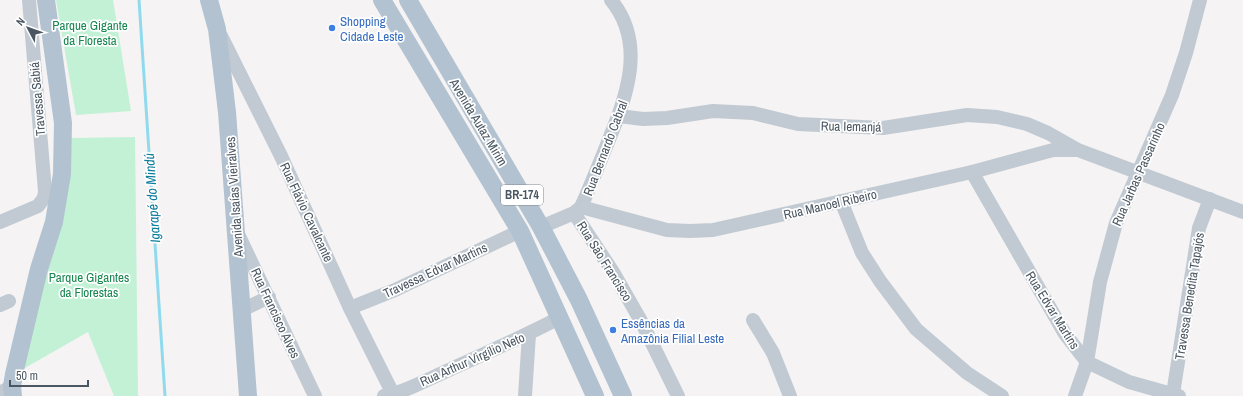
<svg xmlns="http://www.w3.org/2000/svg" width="1243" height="396" viewBox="0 0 1243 396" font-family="'Archivo Narrow',sans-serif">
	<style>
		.green { fill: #c3f1d5 }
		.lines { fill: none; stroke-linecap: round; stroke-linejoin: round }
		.stream { stroke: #90daee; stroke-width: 3 }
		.minor { stroke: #c1cad2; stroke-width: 14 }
		.major { stroke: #b3c2d1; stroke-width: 18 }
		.shop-dot { fill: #3f7fe0; stroke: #fff; stroke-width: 1.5 }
		.labels { text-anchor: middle; stroke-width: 3.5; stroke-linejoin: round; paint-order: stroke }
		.shield { fill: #fff; stroke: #808990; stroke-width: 1 }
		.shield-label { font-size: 12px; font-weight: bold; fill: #4a5661 }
		.shop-label { font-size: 13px; fill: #366cbe; stroke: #fff; text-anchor: start }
		.park-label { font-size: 13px; fill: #17864f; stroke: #fff }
		.street-label { font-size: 13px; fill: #4a5661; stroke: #fff }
		.water-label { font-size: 14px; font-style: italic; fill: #0c7c9b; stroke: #fff }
	</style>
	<rect width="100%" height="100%" fill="#f5f3f3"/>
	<g class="green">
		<path d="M56 0H113L131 111 76 115Z"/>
		<path d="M135 137 138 396H114L88 332 23 369 71 138Z"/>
	</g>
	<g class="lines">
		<path class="stream" d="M139 0 165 396"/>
		<g class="minor">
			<path d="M221 36 281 156 350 308 394 396"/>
			<path d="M619 116 643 119 667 118 713 111 753 113 798 124 883 128 967 115 997 117 1027 124 1048 133 1078 150 1243 212"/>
			<path d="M972 172 1065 334 1087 362 1129 382 1179 396"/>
			<path d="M841 201 862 253 880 281 916 329 967 373 1002 396"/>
			<path d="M581 207 667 230 690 231 713 230 972 172 1053 150H1076"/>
			<path d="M574 213 613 272 641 321 678 396"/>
			<path d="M0 222 38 206 44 198 45 191 29 0"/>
			<path d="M541 227 574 213 581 207C590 187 598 167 606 147 625 100 648 45 611 0"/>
			<path d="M238 234 315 396"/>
			<path d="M0 305 9 301"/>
			<path d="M350 308 395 290 520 231"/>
			<path d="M242 310 269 297"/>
			<path d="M753 320 773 353 790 396"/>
			<path d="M0 393 12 386"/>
			<path d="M1173 394 1199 228 1210 199"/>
			<path d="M384 396C406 392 428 379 449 370 486 353 523 337 559 318"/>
			<path d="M525 396 529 334"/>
			<path d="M1075 396 1087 362 1100 282 1116 223 1172 95 1186 53 1200 0"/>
		</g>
		<g class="major">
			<path d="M209 0 217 29 227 112 248 396"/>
			<path d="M382 0 520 231 595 396"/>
			<path d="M408 0 541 227 579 300 623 396"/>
			<path d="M13 396 12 386 14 374 39 269 54 222 62 174 63 123 46 0"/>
		</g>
	</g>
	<g class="shop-dot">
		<circle cx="332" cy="28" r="4"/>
		<circle cx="613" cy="330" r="4"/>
	</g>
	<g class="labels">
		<rect class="shield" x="501" y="185" width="42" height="20" rx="3"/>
		<g class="shield-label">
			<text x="522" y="199">BR-174</text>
		</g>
		<g class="shop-label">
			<text x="340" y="26">Shopping<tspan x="340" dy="15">Cidade Leste</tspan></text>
			<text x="621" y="328">Essências da<tspan x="621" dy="15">Amazônia Filial Leste</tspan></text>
		</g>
		<g class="park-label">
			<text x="90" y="30">Parque Gigante<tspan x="90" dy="15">da Floresta</tspan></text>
			<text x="89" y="282">Parque Gigantes<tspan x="89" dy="15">da Florestas</tspan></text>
		</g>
		<g class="street-label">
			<text transform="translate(37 99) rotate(-95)" y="5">Travessa Sabiá</text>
			<text transform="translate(479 122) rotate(59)" y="5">Avenida Autaz Mirim</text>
			<text transform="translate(851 126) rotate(1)" y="5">Rua Iemanjá</text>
			<text transform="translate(605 148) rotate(-69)" y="5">Rua Bernardo Cabral</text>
			<text transform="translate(1138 174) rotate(-66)" y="5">Rua Jarbas Passarinho</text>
			<text transform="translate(234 197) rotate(-94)" y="5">Avenida Isaías Vieiralves</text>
			<text transform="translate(830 204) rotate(-13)" y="5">Rua Manoel Ribeiro</text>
			<text transform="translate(307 212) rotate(65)" y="5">Rua Flávio Cavalcante</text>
			<text transform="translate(605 261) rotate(58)" y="5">Rua São Francisco</text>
			<text transform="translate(435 270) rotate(-25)" y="5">Travessa Edvar Martins</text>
			<text transform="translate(1189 296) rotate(-81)" y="5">Travessa Benedita Tapajós</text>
			<text transform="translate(1053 310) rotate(58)" y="5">Rua Edvar Martins</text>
			<text transform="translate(276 313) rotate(65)" y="5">Rua Francisco Alves</text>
			<text transform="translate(472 359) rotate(-24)" y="5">Rua Arthur Virgílio Neto</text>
		</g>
		<g class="water-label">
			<text transform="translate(152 198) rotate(-94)" y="5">Igarapé do Mindú</text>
		</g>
	</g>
	<g transform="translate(28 28) rotate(311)" stroke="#ffffff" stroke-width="3" paint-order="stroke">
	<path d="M0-3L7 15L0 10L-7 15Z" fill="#4a5661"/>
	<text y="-6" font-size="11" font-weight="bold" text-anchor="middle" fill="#4a5661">N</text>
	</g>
	<path d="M10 380v6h78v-6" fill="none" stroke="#4a5661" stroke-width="2"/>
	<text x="16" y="380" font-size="12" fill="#4a5661" stroke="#ffffff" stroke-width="3" paint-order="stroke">50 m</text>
</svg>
